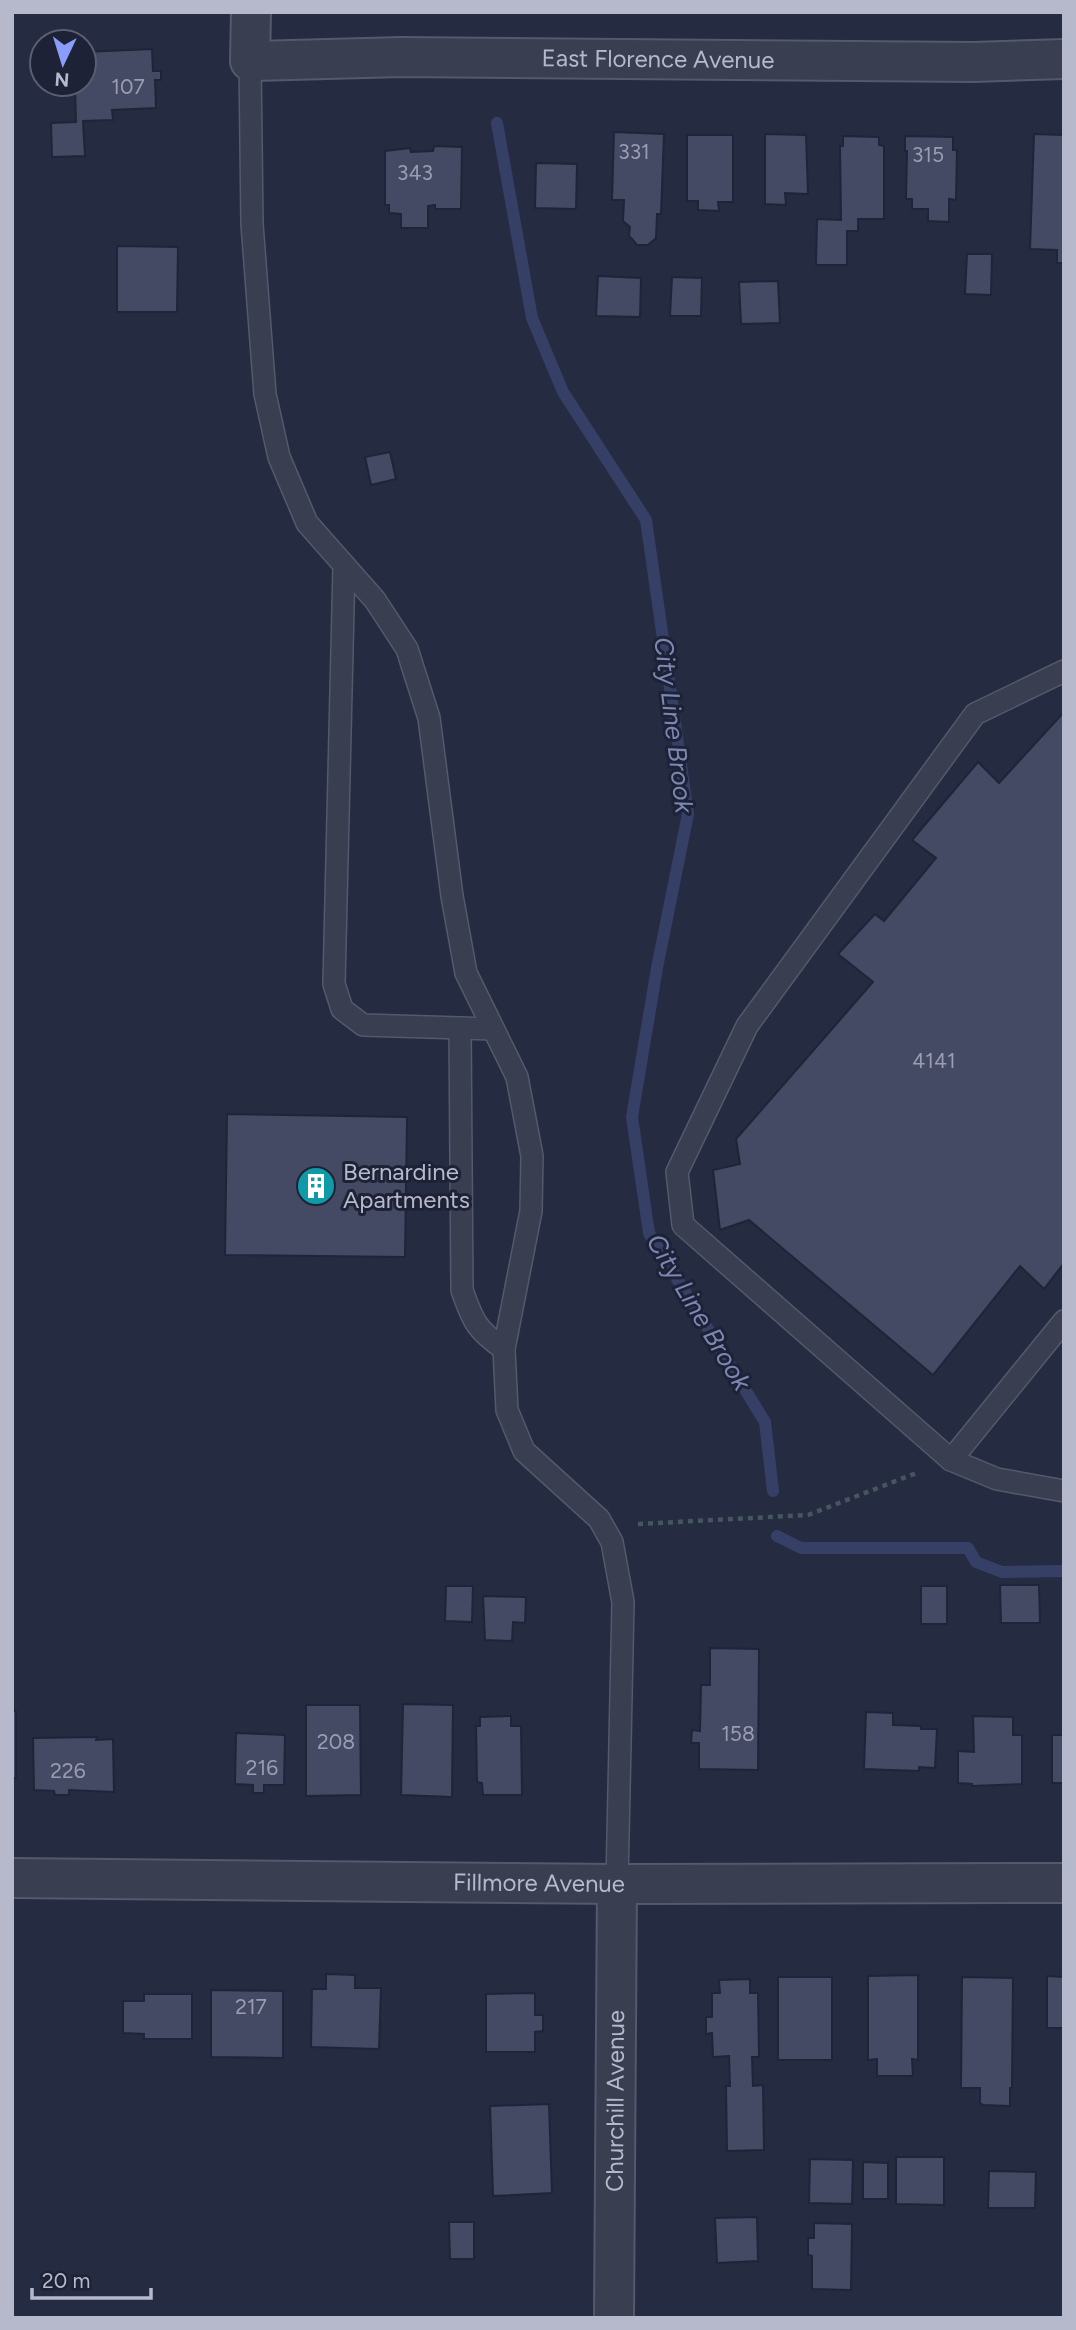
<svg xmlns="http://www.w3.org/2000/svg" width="1076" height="2330" viewBox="0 0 1076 2330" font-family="Figtree,sans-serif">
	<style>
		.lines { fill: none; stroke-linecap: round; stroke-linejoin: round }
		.stream { stroke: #364067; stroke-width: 12 }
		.building { fill: #444a63; stroke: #202438; stroke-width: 2 }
		.lane-casing { stroke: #54596b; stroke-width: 24 }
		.street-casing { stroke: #54596b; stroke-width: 42 }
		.path { stroke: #45565f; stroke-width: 4.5; stroke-dasharray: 5 5; stroke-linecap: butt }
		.lane { stroke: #393e51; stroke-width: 21 }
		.street { stroke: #393e51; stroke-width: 38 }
		.labels { text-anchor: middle; stroke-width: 6; stroke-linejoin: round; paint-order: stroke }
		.number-label { font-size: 21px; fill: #9a9db1 }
		.street-label { font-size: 24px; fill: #b6b9cb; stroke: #1e2236 }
		.poi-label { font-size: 24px; fill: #b6b9cb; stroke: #1e2236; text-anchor: start }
		.water-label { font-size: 26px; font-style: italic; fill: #7c88b3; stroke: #1e2236 }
	</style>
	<rect width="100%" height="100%" fill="#252b41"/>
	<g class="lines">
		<g class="stream">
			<path d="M497 123 532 318 563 392 646 520 688 814 657 968 632 1117 649 1233 765 1422 773 1491"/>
			<path d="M777 1536 801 1548H968L976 1562 1002 1572 1064 1571"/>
		</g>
	</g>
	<g class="building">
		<path d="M152 49 153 71H161V80H155L156 108 112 110 113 120 83 121 85 156 52 157 51 123 76 122 75 88H80V84H84V52Z"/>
		<path d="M614 132 664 134 661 214H657L656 238 648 245H637L633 240 629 236 630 227 623 221 624 200H612Z"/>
		<path d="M765 134 806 135 808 194 785 193 786 205 765 204Z"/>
		<path d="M1034 134 1064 135V263H1057V250L1030 249Z"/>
		<path d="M687 135H733V202H718L719 211 698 210V201H687Z"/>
		<path d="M843 136 879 137V145L884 146V219H858V231H847V265H816L817 219 841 220 840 146H843Z"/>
		<path d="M905 136 953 137V150H957L956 200 949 199V222L928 221V209H912V199H906L907 151H905Z"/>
		<path d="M434 146 462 147 461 209H435V205L428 206V228H401V214L389 213V205H385V151L410 148 411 152 433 151Z"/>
		<path d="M536 163 577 164 576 209 535 208Z"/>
		<path d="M117 246 178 247 177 312H117Z"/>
		<path d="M967 254H992L991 295 965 294Z"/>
		<path d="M598 276 641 278 640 317 596 316Z"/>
		<path d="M672 277 702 278 701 316H670Z"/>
		<path d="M778 281 780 323 741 324 739 282Z"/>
		<path d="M390 452 396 479 371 485 365 457Z"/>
		<path d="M1064 712V1263L1044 1289 1020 1266 933 1375 749 1220 720 1230 713 1170 740 1164 736 1139 873 982 838 954 875 914 884 921 936 858 912 840 978 762 999 783Z"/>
		<path d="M227 1114 407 1117 405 1257 225 1255Z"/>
		<path d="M1000 1585H1039L1040 1623H1001Z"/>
		<path d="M446 1586H473L472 1622 445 1621Z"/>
		<rect x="921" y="1586" width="26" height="38"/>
		<path d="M483 1596 526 1597 525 1623 513 1622 512 1641 485 1640Z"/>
		<path d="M710 1648 759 1649 758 1770 699 1769V1743H691L692 1730 700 1731 701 1685H710Z"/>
		<path d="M403 1704 453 1705 452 1797 401 1795Z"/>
		<path d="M306 1705H360L361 1795 306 1796Z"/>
		<rect x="12" y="1711" width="4" height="67"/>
		<path d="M866 1712 893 1713V1725L921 1726V1729H937L935 1768 919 1767V1771L864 1769Z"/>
		<path d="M511 1716V1726H521L522 1795H483L482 1783 477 1782 476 1726H480V1717Z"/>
		<path d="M973 1716 1013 1717V1735H1022V1784L972 1786V1784L958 1783V1751L974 1752Z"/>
		<path d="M236 1733 285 1735 284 1785H264V1793H253V1785L235 1784Z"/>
		<rect x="1052" y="1735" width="12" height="48"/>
		<path d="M97 1737 96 1740 113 1739 114 1792 69 1790V1795H55L54 1791 34 1790 33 1738Z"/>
		<path d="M326 1974 355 1975V1988H381L379 2049 311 2047 312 1989H326Z"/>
		<path d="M918 1975V2060L912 2059 913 2076H877V2059L868 2060V1976Z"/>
		<path d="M1047 1976 1064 1977V2028H1047Z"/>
		<rect x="778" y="1977" width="54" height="83"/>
		<path d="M962 1977 1013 1978 1012 2088H1010V2106L983 2105 980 2103V2088H961Z"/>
		<path d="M750 1979V1993H758L759 2057H752L753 2086 763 2085 764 2150 727 2151 726 2086H730L729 2056 713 2057 712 2033 706 2034V2017H712V1993H720L719 1980Z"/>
		<path d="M211 1990 283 1991V2058L211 2057Z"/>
		<path d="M535 1993V2015H543V2031L535 2032V2052H486V1994Z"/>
		<path d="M144 1994H192V2039H144V2034L123 2033V2001H144Z"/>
		<path d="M549 2104 552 2193 493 2196 490 2106Z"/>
		<path d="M896 2157H944V2205L896 2204Z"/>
		<path d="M810 2159 853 2160 852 2204 809 2203Z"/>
		<path d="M863 2162 888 2163V2199H863Z"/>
		<path d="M989 2171 1036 2172 1035 2208H988Z"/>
		<path d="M757 2217 758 2261 717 2263 715 2218Z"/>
		<path d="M449 2222H474V2259H450Z"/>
		<path d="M814 2223 852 2224 851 2290 812 2289V2256L808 2255V2238H814Z"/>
	</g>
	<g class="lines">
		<defs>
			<g id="lane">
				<path d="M250 61 252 224 265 394 279 457 307 523 375 600 407 649 429 718 452 896 466 973 517 1077 532 1156 531 1211 504 1349 507 1410 524 1451 599 1519 612 1542 623 1602 617 1884"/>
				<path d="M344 566 334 984 342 1009 363 1025 493 1029"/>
				<path d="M1064 671 975 714 747 1026 677 1172 683 1225 951 1460 997 1479 1064 1491"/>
				<path d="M460 1028 462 1290C473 1322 477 1330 504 1349"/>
				<path d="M951 1460 1064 1321"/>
			</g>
			<g id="street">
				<path id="s1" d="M251 12 250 61 402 57 974 62 1064 59"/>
				<path id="s2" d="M12 1878 617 1884 1064 1883"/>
				<path id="s3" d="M614 2318 617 1884"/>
			</g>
		</defs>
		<use href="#lane" class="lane-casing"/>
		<use href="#street" class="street-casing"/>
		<path class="path" d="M638 1524 808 1515 919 1472"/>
		<use href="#lane" class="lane"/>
		<use href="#street" class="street"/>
	</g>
	<defs>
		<symbol id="building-disc" viewBox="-11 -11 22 22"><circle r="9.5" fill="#0f9aa8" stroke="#1e2236"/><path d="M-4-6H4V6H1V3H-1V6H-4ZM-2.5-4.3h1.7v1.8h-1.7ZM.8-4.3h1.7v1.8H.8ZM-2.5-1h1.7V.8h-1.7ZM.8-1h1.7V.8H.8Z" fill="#fff"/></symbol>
	</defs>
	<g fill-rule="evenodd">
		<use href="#building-disc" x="294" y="1164" width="44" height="44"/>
	</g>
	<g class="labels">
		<g class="number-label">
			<text x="128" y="94">107</text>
			<text x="634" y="159">331</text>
			<text x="928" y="162">315</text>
			<text x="415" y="180">343</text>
			<text x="934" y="1068">4141</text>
			<text x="738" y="1741">158</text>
			<text x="336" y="1749">208</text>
			<text x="262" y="1775">216</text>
			<text x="68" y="1778">226</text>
			<text x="251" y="2014">217</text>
		</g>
		<g class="street-label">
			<text dy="8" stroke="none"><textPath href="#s1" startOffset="457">East Florence Avenue</textPath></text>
			<text dy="8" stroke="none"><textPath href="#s2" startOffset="527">Fillmore Avenue</textPath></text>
			<text dy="8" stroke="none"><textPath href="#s3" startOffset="217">Churchill Avenue</textPath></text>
		</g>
		<g class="poi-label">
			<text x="343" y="1180">Bernardine<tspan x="343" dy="28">Apartments</tspan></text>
		</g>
		<g class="water-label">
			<text transform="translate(674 725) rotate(83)" y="9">City Line Brook</text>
			<text transform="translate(699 1312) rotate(59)" y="9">City Line Brook</text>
		</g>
	</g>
	<rect width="1076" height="2330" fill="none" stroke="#b6b9cb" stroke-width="28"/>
	<g transform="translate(63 63) rotate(184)"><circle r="33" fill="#1e2236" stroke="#5b5e72" stroke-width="2"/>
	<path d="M0-5L12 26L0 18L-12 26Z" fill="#8b9dfb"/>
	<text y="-10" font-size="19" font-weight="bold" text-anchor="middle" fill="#b6b9cb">N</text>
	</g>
	<path d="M32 2288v10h119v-10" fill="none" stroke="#b6b9cb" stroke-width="3.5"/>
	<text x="42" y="2288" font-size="21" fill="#b6b9cb" stroke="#1e2236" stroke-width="5" paint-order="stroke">20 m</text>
</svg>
